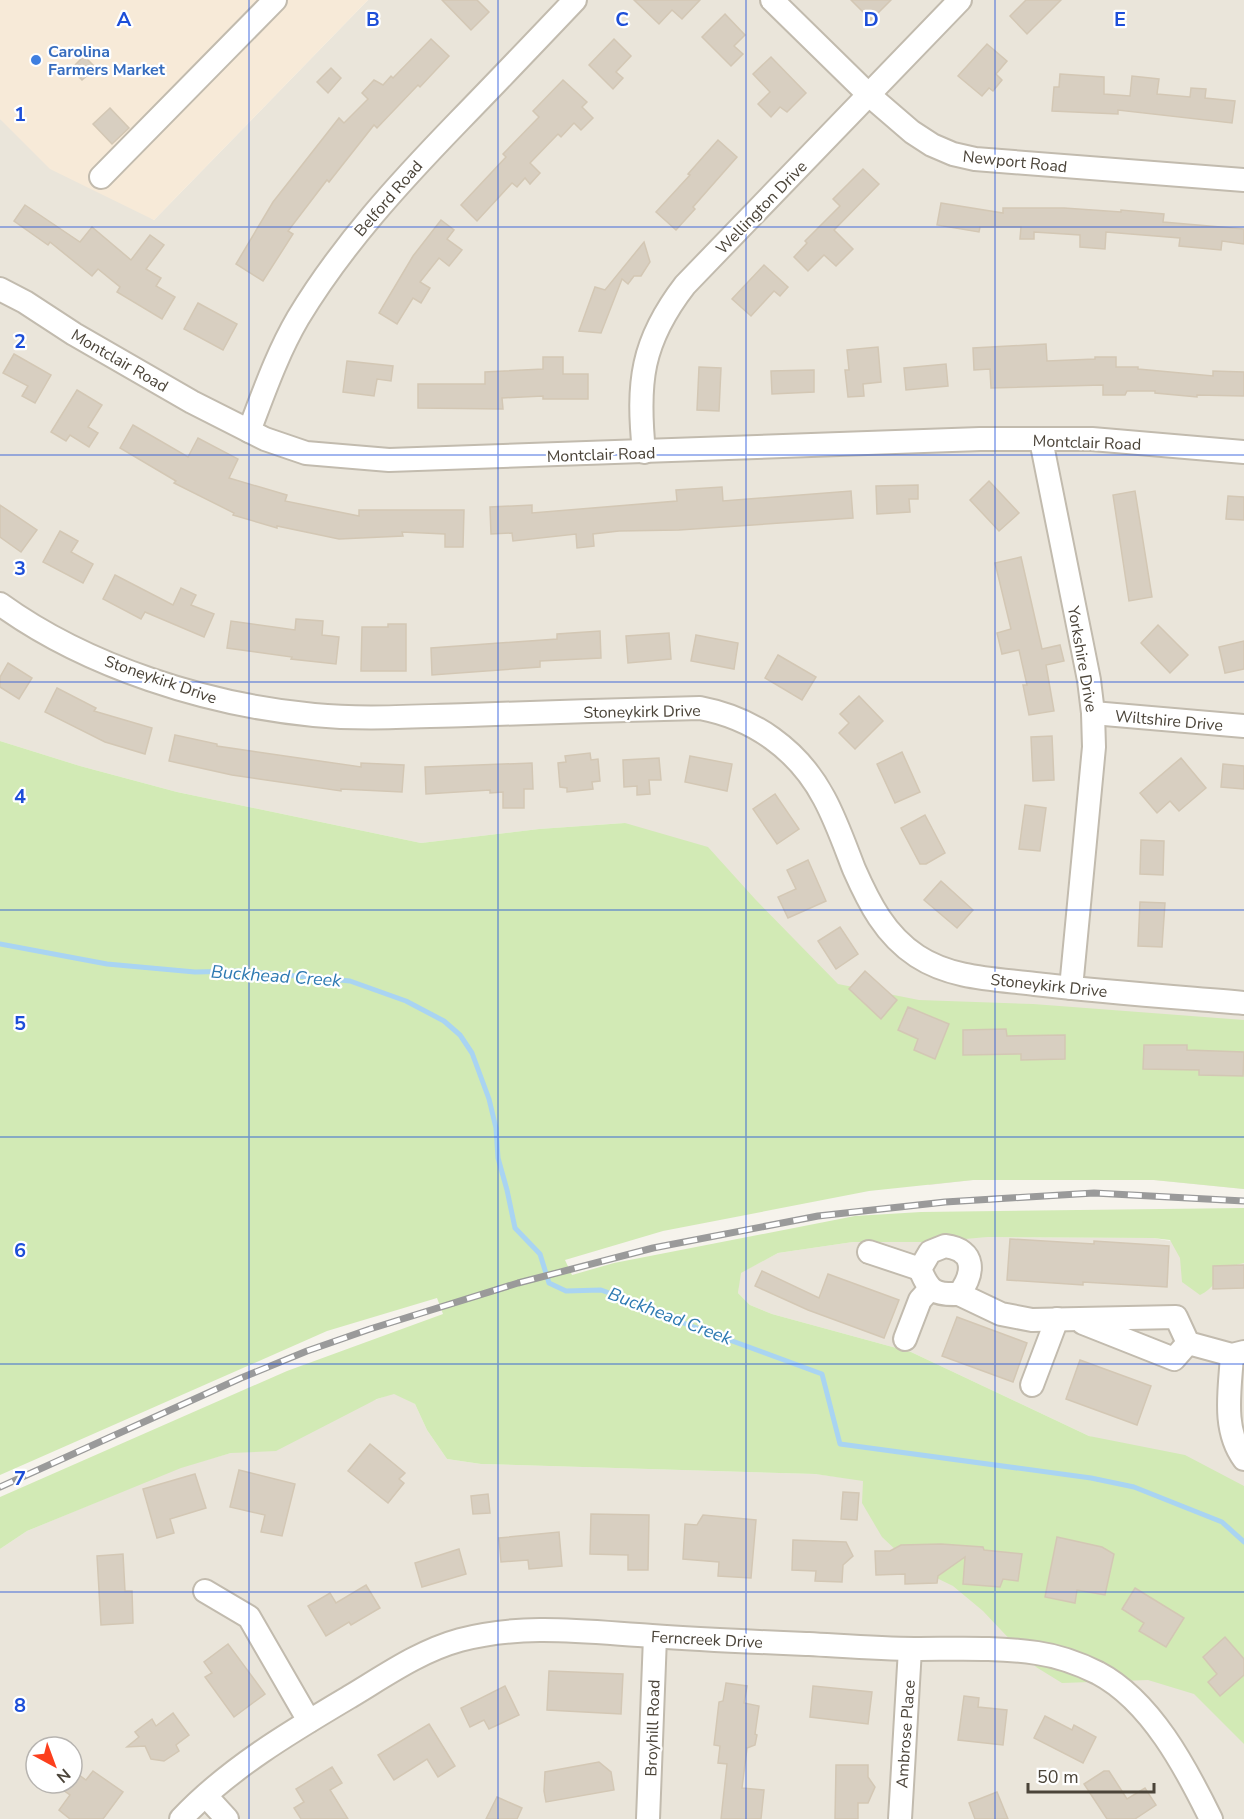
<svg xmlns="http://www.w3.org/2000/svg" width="1244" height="1819" viewBox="0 0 1244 1819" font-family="'Nunito Sans',sans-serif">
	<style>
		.residential { fill: #eae5da; fill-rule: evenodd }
		.commercial { fill: #f7ead8 }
		.green { fill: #d2eab5 }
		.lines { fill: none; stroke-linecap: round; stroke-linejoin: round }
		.stream { stroke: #a9d4f2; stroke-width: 5 }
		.building { fill: #d8cfc1; stroke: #d3c7b4; stroke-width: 1.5 }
		.minor-casing { stroke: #c2bbae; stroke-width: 26 }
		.minor { stroke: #fff; stroke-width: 22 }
		.rail-casing { stroke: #9a9a9a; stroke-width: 7 }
		.rail { stroke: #fff; stroke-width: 4.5; stroke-dasharray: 14; stroke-linecap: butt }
		.grid { fill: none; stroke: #1d4ed8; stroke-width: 1.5; stroke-opacity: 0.55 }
		.shop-dot { fill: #3f7fe0; stroke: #fff; stroke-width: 2 }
		.labels { text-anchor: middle; stroke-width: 4.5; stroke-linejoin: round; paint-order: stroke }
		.shop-label { font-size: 16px; font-weight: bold; fill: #366cbe; stroke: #fff; text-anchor: start }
		.street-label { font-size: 16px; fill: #4b4439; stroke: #fff }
		.water-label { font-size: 18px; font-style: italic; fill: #2e7ab2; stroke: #fff }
		.grid-label { font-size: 20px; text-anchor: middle; font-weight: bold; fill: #1d4ed8; stroke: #fff; stroke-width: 4.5; stroke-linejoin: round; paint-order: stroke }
	</style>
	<rect width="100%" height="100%" fill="#f6f3ec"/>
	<g class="residential">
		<path d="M368 0H1244V1189L1154 1180H973L929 1185 625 823 539 829 421 843 177 792 80 766 0 741V119L154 220Z"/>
		<path d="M988 1237 1153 1238 1244 1254V1492L1089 1436 911 1352 772 1314 750 1305 738 1293 740 1273 778 1253 853 1242Z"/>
		<path d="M394 1393 415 1404 427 1430 447 1459 481 1464 815 1474 981 1495 1244 1609V1819H0V1549L27 1531 181 1467 231 1453ZM36 1747H72V1783H36Z"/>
	</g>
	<path class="commercial" d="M0 0H368L154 220 50 169 0 119Z"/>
	<path class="green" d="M0 741 80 766 177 792 421 843 539 829 625 823 708 847 755 899 838 984 919 1000 1033 1004 1244 1020V1189L1154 1180H973L869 1191 663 1231 565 1260 572 1275 614 1263 855 1216 921 1212 1244 1208V1263C1219 1268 1219 1286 1200 1295L1182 1282 1180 1258 1170 1240 1153 1238 988 1237 930 1242H853L778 1253 741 1273 738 1293 750 1305 772 1314 911 1352 1089 1436 1185 1455 1244 1486V1744L1194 1694 1148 1680 1062 1683 1036 1667 983 1611 953 1586 914 1567 882 1537 862 1503 863 1481 815 1474 481 1464 447 1459 427 1430 415 1404 394 1394 377 1399 276 1451 231 1453 181 1468 27 1531 0 1549V1497L287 1371 443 1314 437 1298 327 1331 0 1475Z"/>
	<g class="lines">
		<path class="stream" d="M0 944 107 964 195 972 242 971 350 981 406 1001 444 1021 460 1035 472 1053 489 1099 496 1128 498 1158 507 1190 515 1228 540 1254 549 1283 566 1291 601 1290 640 1304 686 1324 822 1374 840 1444 1091 1478 1134 1487 1222 1522 1244 1542"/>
	</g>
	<g class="building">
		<path d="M442 0H477L489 12 471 30Z"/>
		<path d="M634 0H700L682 19 672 10 659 24Z"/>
		<path d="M851 0H891L871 20Z"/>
		<path d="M1026 0H1061L1027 34 1010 16Z"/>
		<path d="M725 14 745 35 734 46 743 54 731 66 702 37Z"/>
		<path d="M431 39 449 56 420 87 418 85 377 128 374 125 329 182 327 180 288 231 293 234 263 281 236 264 273 202 339 118 344 123 368 99 362 93 374 80 383 85 391 76 393 78Z"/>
		<path d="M614 39 631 56 616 72 623 78 613 89 589 65Z"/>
		<path d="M987 44 1007 61 996 74 1002 80 993 91 989 88 982 96 958 76Z"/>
		<path d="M84 56 96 68 82 80 71 69Z"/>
		<path d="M771 57 806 93 787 112 780 107 771 117 758 104 770 92 753 74Z"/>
		<path d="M331 68 341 78 328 93 317 82Z"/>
		<path d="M1060 74 1104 77V94L1130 96 1132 76 1159 79 1157 94 1190 97 1191 88 1206 89 1205 98 1235 101 1232 123 1118 110V114L1052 111 1054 87H1059Z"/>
		<path d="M563 80 587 102 582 107 593 118 581 130 574 123 561 137 558 134 530 163 540 173 530 184 525 178 517 187 512 183 477 221 461 205 506 157 503 154 539 117 533 111Z"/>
		<path d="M110 108 129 128 112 144 93 124Z"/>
		<path d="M718 140 737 157 693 207 695 209 676 230 656 212 690 175 688 174Z"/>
		<path d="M863 169 879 184 834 230 853 249 836 266 824 255 808 271 794 257 807 243 805 241 840 206 833 199Z"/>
		<path d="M941 203 1003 213V208H1064L1121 212V210L1164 214 1163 222 1244 229V244L1222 241 1221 250 1179 246 1180 238 1106 232 1105 249 1080 247V235L1034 232V239H1020L1021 227H980L979 232 937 225Z"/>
		<path d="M25 205 80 242 92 227 131 260 150 235 164 245 146 269 161 278 156 286 175 297 162 319 117 292 120 287 98 269 92 276 50 242 48 245 14 221Z"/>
		<path d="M441 220 454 230 447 239 462 250 449 266 439 258 420 282 430 288 421 303 413 298 397 324 379 313 413 256Z"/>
		<path d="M644 242 650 262 641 276H634L628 284 622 279 601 333 579 331 595 287 605 290Z"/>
		<path d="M764 265 788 287 780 296 774 291 751 316 732 299Z"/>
		<path d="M198 303 237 324 223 350 184 329Z"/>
		<path d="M1046 344 1047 361 1095 359V357H1116V367H1138V369L1213 376V371L1244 372V396L1197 395V397L1155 393V391H1127L1125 395H1103V385L991 388 990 369 974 370 973 348Z"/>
		<path d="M878 347 881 382 863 384 864 396 848 397 845 370H849L847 350Z"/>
		<path d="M14 354 51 375 35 403 22 396 28 386 3 373Z"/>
		<path d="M543 357H563V374H588V399H543V396L502 398 503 409 418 408V384H485V372L543 369Z"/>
		<path d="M347 361 393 366 391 381 377 379 374 396 343 392Z"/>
		<path d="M946 364 948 386 906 390 904 368Z"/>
		<path d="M699 367 721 368 719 411 697 410Z"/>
		<path d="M814 370V392L772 394 771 371Z"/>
		<path d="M77 390 102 405 88 427 98 433 89 447 70 435 66 441 51 432Z"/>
		<path d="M133 425 188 457 198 438 238 459 229 478 287 495 285 501 359 516V510H464L463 547H445V534L402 532 403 536 339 539 277 526V528L233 515 234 513 174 483 176 481 120 448Z"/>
		<path d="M989 481 1019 513 999 531 970 500Z"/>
		<path d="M918 485V499H909L910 512 877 514 876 486Z"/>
		<path d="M722 487 723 501 851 491 853 518 679 530 619 531 593 534 594 546 577 548 576 534 513 541 512 533 491 534 490 507 532 505V513L677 501 676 490Z"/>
		<path d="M1135 491 1152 597 1129 601 1113 495Z"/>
		<path d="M1228 496 1244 497V520L1226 519Z"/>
		<path d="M0 505 37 530 21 552 0 537Z"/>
		<path d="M60 531 78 541 71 552 93 564 83 583 43 562Z"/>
		<path d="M1021 557 1042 649 1060 645 1064 661 1046 665 1054 711 1029 715 1023 685H1027L1019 650 1002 654 997 633 1011 629 995 563Z"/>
		<path d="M115 575 173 605 181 588 196 595 191 605 214 614 204 637 145 612 141 619 103 599Z"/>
		<path d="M296 619 323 621 322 635 339 637 336 664 291 659 292 657 227 648 231 621 295 630Z"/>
		<path d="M388 624H406V671H361L362 627H388Z"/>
		<path d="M1158 625 1188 655 1170 673 1141 643Z"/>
		<path d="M600 631 601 658 540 661V667L432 675 431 648 557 639V634Z"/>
		<path d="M669 633 671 659 628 663 626 636Z"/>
		<path d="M696 635 738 643 734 669 691 661Z"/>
		<path d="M1244 641V669L1225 673 1219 647Z"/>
		<path d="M778 655 816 677 802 700 765 678Z"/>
		<path d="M8 663 32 678 19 699 0 687V677Z"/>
		<path d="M57 688 96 708 94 711 152 728 145 754 105 742 45 712Z"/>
		<path d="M859 696 883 721 855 749 839 733 849 723 840 714Z"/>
		<path d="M175 735 217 744V746L361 767V763L404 765 402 792 341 789V791L232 775 169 761Z"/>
		<path d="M1052 736 1054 780 1033 781 1031 737Z"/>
		<path d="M902 752 920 792 895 803 877 764Z"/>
		<path d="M590 753 591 760 598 759 600 781 592 782 593 789 567 792V788L560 787 558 763 566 762 565 756Z"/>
		<path d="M690 756 732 764 727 791 685 782Z"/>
		<path d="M659 758 661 780H649L650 794 637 795V786L624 787 623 760Z"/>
		<path d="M1181 758 1206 788 1179 811 1170 801 1157 813 1140 793Z"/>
		<path d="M532 763 533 789H524V808H503V792L490 793V790L426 794 425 767Z"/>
		<path d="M1223 764 1244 766V789L1221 787Z"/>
		<path d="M775 794 799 829 777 844 753 809Z"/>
		<path d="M1025 805 1046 808 1040 851 1019 849Z"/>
		<path d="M925 815 945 853 926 864H920L901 828Z"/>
		<path d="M1141 840 1164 841 1163 875 1140 874Z"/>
		<path d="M808 860 826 901 788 918 778 897 796 889 787 870Z"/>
		<path d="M941 881 973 910 957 928 924 900Z"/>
		<path d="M1140 902 1165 903 1162 947 1138 946Z"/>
		<path d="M840 927 858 954 836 969 818 941Z"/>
		<path d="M865 971 897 1000 881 1019 849 989Z"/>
		<path d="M908 1007 949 1024 935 1059 914 1050 918 1039 898 1030Z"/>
		<path d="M1006 1029 1007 1036 1065 1035V1059L1021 1060V1054L963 1055V1030Z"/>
		<path d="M1144 1045H1187V1050L1244 1052 1243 1076 1199 1075V1070L1143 1069Z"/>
		<path d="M1010 1239 1094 1244V1241L1169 1246 1167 1287 1083 1282V1285L1007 1280Z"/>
		<path d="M1244 1265V1288L1213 1289V1266Z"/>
		<path d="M762 1271 819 1298 828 1274 899 1300 884 1338 808 1310 755 1286Z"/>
		<path d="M957 1317 1027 1343 1013 1382 942 1356Z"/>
		<path d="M1080 1360 1151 1386 1137 1425 1066 1399Z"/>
		<path d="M370 1444 405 1473 399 1479 404 1483 388 1503 348 1471Z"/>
		<path d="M239 1470 295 1484 282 1536 261 1532 265 1515 230 1507Z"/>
		<path d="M195 1474 206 1508 170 1519 174 1533 157 1538 143 1489Z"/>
		<path d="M843 1492 859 1493 857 1520 841 1519Z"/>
		<path d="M488 1494 490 1513 473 1514 471 1496Z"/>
		<path d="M591 1514 649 1515 648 1570H628V1555L590 1554Z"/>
		<path d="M703 1515 756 1520 751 1578 718 1576 719 1562 683 1559 685 1524 697 1525Z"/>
		<path d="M559 1532 562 1566 529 1569 528 1560 501 1562 499 1538Z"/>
		<path d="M1057 1537 1102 1547 1114 1554 1105 1595 1077 1590 1075 1603 1045 1597Z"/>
		<path d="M793 1540 846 1542 853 1556 843 1565 842 1582 815 1581 816 1571 792 1570Z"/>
		<path d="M941 1544 983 1547 984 1550 1022 1554 1018 1581 1003 1579 1000 1587 963 1584 965 1557 938 1576 937 1583 905 1584V1574L876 1575 875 1551H890L901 1545Z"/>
		<path d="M459 1549 466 1574 422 1587 415 1563Z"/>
		<path d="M123 1554 125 1591H132L133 1623 101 1625 97 1556Z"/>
		<path d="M366 1585 380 1608 351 1625 349 1622 326 1636 308 1606 330 1593 336 1603Z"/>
		<path d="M1135 1588 1184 1618 1166 1647 1139 1631 1144 1623 1122 1609Z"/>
		<path d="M1225 1637 1244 1659V1675L1220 1696 1208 1682 1217 1674 1203 1657Z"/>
		<path d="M228 1644 265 1694 234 1717 205 1677 212 1673 204 1662Z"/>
		<path d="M549 1671 623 1674 621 1714 547 1710Z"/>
		<path d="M726 1683 747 1686 744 1703 759 1706 755 1734 757 1735 755 1745 747 1748 742 1788 764 1790 761 1819H721L727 1764 718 1763 720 1746 714 1745 719 1702 723 1701Z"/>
		<path d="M505 1686 519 1715 489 1729 484 1720 470 1727 461 1708Z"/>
		<path d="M813 1686 872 1692 868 1724 810 1717Z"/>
		<path d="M964 1696 979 1698 978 1707 1007 1710 1003 1745 958 1740Z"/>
		<path d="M173 1713 189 1735 176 1745 179 1751 164 1761 151 1759 145 1746 127 1747 139 1737 135 1732 152 1719 156 1726Z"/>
		<path d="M1045 1716 1072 1730 1074 1725 1096 1737 1083 1763 1034 1738Z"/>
		<path d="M429 1724 455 1766 438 1777 427 1759 394 1780 378 1755Z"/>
		<path d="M599 1762 611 1772 614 1790 546 1802 544 1791 545 1772Z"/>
		<path d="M836 1765H868V1777L875 1787 868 1803H858V1819H835Z"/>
		<path d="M332 1767 342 1783 330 1790 348 1819H301L294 1808 304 1802 296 1789Z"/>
		<path d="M93 1771 123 1792 103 1819H70L59 1810 70 1795 63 1790 68 1783H72V1777L75 1772 86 1780Z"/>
		<path d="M1104 1771H1109L1127 1799 1145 1788 1156 1805 1135 1819H1107L1084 1784Z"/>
		<path d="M997 1792 1008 1819H975L969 1803Z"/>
		<path d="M497 1797 522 1808 517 1819H486Z"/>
	</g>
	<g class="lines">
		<defs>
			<g id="minor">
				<path d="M772 0 869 95 912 132 932 145 953 154 975 159 1244 180"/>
				<path d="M101 177 275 0"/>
				<path d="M0 289 25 302 74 334 192 402 265 439 306 453 389 460 980 439H1092L1244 452"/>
				<path d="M249 431C264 392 277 354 298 318 342 245 399 183 459 121 498 81 537 40 575 0"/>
				<path d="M1041 440 1089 680 1093 713 1094 747 1071 988"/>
				<path d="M644 452C637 383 641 342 685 285L960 0"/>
				<path d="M0 604C87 667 208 705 314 715 365 720 417 716 468 715 545 712 623 710 700 708 753 718 798 749 824 798 836 820 845 846 854 869 869 903 885 935 917 956 952 979 996 979 1035 984 1105 992 1174 997 1244 1003"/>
				<path d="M1093 713 1244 726"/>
				<path d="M945 1246C977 1250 974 1274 959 1294 934 1295 929 1291 920 1269L930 1252Z"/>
				<path d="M869 1252 920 1269"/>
				<path d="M959 1294 1001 1314 1032 1320 1176 1317 1188 1343 1232 1355 1244 1352"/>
				<path d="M1083 1323 1174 1359 1188 1343"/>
				<path d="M905 1339 920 1300 930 1289"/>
				<path d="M1232 1355C1230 1390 1222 1429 1244 1459"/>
				<path d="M1032 1385 1057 1319"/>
				<path d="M205 1591 249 1617 309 1721"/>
				<path d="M206 1796 227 1819"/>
				<path d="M181 1819C229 1768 292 1731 351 1696 386 1675 420 1651 460 1640 524 1623 587 1632 652 1636 704 1640 757 1642 809 1644 844 1646 880 1649 915 1649 956 1649 997 1647 1037 1653 1058 1656 1080 1664 1098 1673 1151 1701 1186 1768 1211 1819"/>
				<path d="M648 1819 655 1637"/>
				<path d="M900 1819 910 1649"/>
			</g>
		</defs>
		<use href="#minor" class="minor-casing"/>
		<use href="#minor" class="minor"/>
		<defs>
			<path id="rail" d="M0 1487 241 1378 307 1351 370 1329 518 1283 653 1248 818 1216 945 1202 1094 1193 1244 1201"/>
		</defs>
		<use href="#rail" class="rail-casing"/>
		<use href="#rail" class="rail"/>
	</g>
	<path class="grid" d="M249 0V1819M498 0V1819M746 0V1819M995 0V1819M0 227H1244M0 455H1244M0 682H1244M0 910H1244M0 1137H1244M0 1364H1244M0 1592H1244"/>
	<circle class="shop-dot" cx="36" cy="60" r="6"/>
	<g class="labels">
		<g class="shop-label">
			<text x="48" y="57">Carolina<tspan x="48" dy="18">Farmers Market</tspan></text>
		</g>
		<g class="street-label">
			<text transform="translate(1015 161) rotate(6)" y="6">Newport Road</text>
			<text transform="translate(388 198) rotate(-49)" y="6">Belford Road</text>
			<text transform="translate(761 207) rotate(-46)" y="6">Wellington Drive</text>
			<text transform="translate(120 360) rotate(30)" y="6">Montclair Road</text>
			<text transform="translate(1087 442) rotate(2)" y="6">Montclair Road</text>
			<text transform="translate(601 454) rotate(-2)" y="6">Montclair Road</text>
			<text transform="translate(1083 659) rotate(80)" y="6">Yorkshire Drive</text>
			<text transform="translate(161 679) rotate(19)" y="6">Stoneykirk Drive</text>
			<text transform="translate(642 711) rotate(-1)" y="6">Stoneykirk Drive</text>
			<text transform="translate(1169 720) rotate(5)" y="6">Wiltshire Drive</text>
			<text transform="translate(1049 985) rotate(6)" y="6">Stoneykirk Drive</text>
			<text transform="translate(707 1639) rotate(3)" y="6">Ferncreek Drive</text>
			<text transform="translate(652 1728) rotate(-88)" y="6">Broyhill Road</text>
			<text transform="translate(905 1734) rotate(-86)" y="6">Ambrose Place</text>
		</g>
		<g class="water-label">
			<text transform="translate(276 976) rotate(4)" y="6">Buckhead Creek</text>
			<text transform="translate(670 1316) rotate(21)" y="6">Buckhead Creek</text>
		</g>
	</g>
	<g class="grid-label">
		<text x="124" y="26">A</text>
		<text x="373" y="26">B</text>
		<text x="622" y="26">C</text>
		<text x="871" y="26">D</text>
		<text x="1120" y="26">E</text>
		<text x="20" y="121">1</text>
		<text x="20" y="348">2</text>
		<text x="20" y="575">3</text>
		<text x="20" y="803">4</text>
		<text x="20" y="1030">5</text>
		<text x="20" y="1257">6</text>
		<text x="20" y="1485">7</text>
		<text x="20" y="1712">8</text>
	</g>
	<g transform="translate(54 1765) rotate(139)"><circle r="28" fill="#ffffff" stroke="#b7b4b0" stroke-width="1.5"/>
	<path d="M0-4.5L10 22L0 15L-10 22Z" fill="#fc3f1d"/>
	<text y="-9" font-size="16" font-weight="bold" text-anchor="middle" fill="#4b4439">N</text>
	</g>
	<path d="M1028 1783v9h126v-9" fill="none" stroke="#4b4439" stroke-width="3"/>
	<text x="1037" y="1783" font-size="18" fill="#4b4439" stroke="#ffffff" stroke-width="4.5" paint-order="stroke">50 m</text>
</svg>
